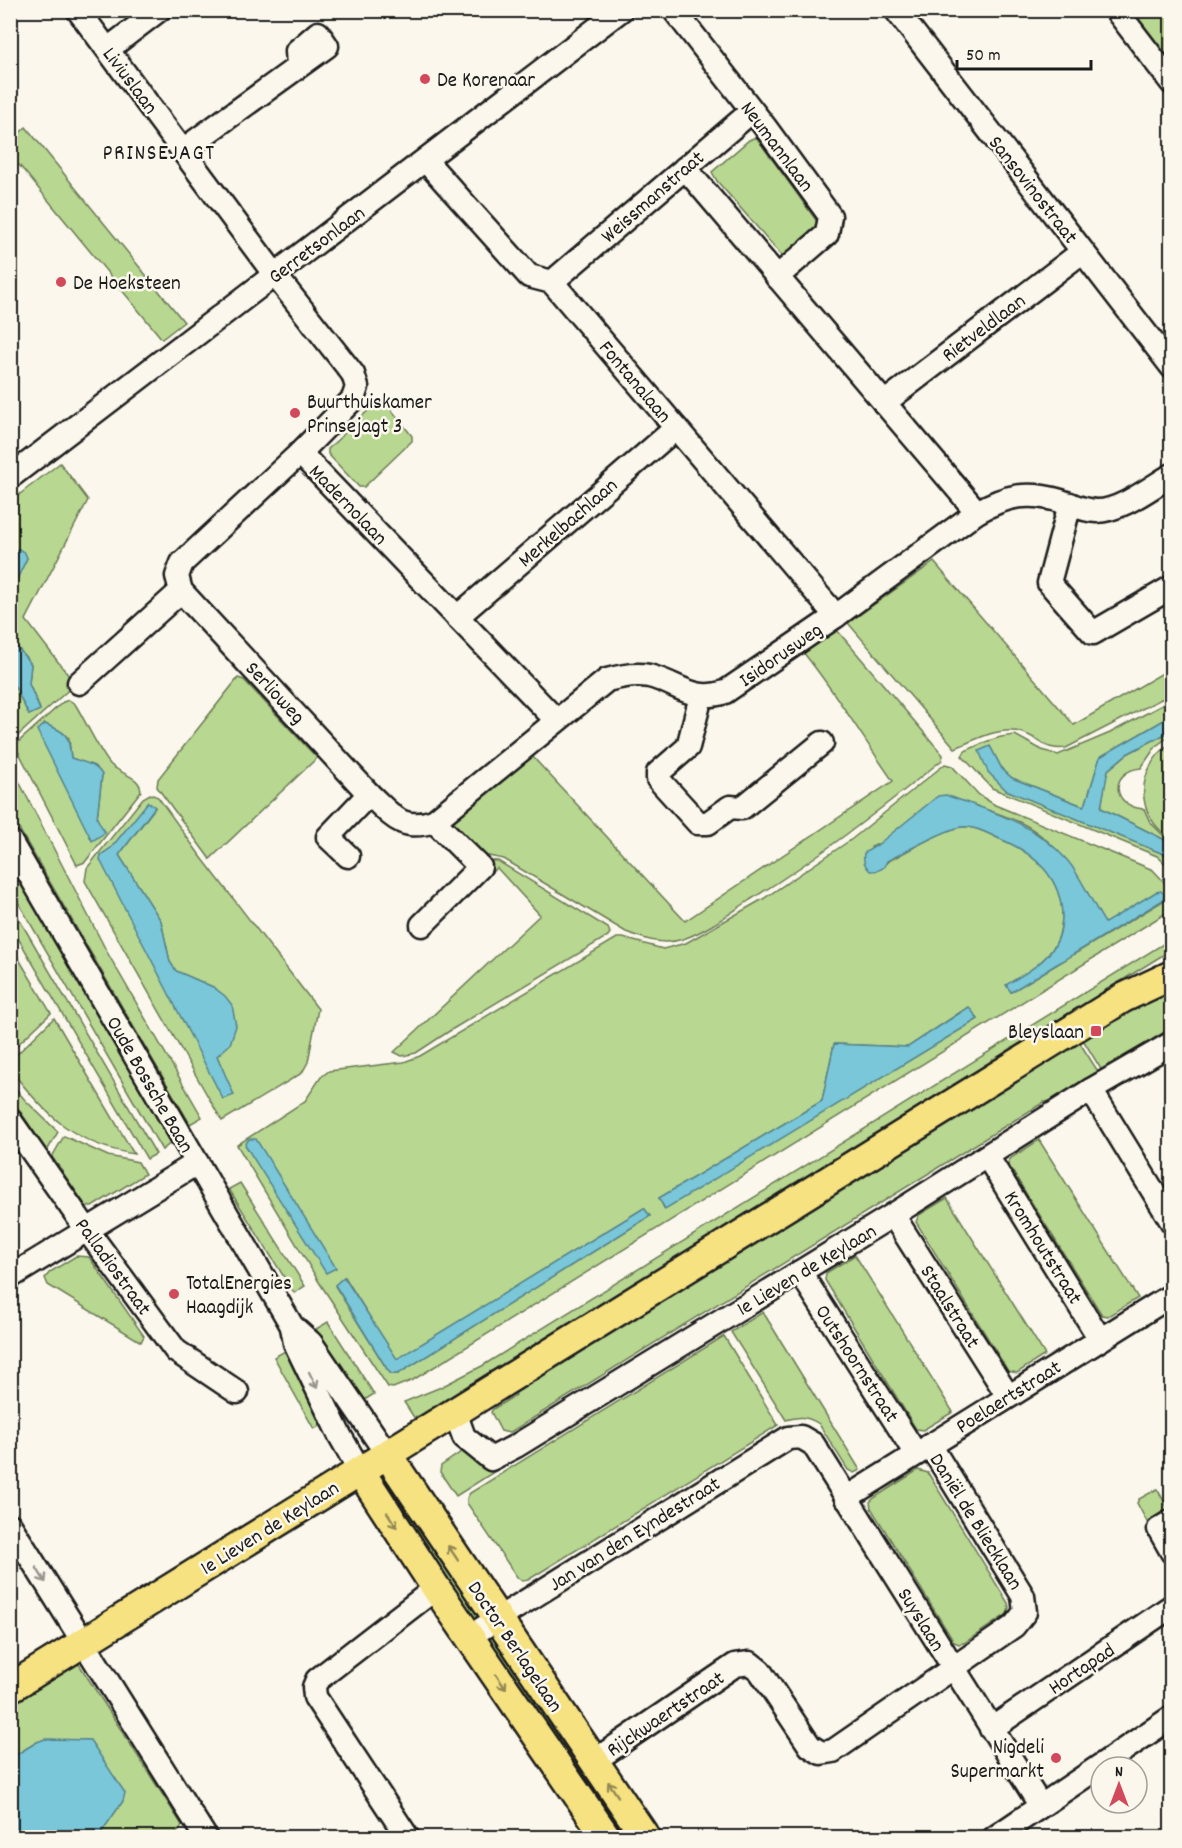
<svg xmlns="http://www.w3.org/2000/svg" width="1182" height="1848" viewBox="0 0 1182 1848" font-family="Dekko,sans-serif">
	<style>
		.green { fill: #b8d790; stroke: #6a7a56; stroke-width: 1.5; fill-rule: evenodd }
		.water { fill: #7ac7d9; stroke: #54838d; stroke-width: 1.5 }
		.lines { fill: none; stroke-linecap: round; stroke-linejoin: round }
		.minor-casing { stroke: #1c1c1c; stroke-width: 27 }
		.major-casing { stroke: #1c1c1c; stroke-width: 33 }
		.minor { stroke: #fbf7ec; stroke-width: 22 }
		.major { stroke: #f6e281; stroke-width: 28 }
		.oneway { stroke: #97948e }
		.oneway2 { stroke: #948954 }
		.poi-dot { fill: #d1495b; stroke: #fbf7ec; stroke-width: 2 }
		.labels { text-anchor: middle; stroke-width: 5; stroke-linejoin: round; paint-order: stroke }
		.poi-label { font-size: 21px; fill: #1c1c1c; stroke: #fbf7ec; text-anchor: start }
		.street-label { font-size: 21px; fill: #1c1c1c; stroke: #fbf7ec }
		.neighbourhood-label { font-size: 22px; letter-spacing: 1.5px; fill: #1c1c1c; stroke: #fbf7ec }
	</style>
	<rect width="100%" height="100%" fill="#fbf7ec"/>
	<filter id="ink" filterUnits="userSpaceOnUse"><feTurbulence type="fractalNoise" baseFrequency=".0167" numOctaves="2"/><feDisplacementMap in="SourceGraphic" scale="12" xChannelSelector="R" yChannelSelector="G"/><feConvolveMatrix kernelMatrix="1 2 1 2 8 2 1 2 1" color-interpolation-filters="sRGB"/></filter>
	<g filter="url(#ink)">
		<g class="green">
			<path d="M1133 11H1171V61Z"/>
			<path d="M26 127 184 322 162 339 25 172 19 165H11V141Z"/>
			<path d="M756 137 821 227 784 258 717 181 712 172 749 140Z"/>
			<path d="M383 399 412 436V441L364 487H359L328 454V449L378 401Z"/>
			<path d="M60 463 88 500 26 620 75 684 13 740 10 735 11 679 29 715 40 709 29 684 31 664 11 639 10 592 27 558 19 549 11 551V501Z"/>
			<path d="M934 562 1074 725 1171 668V694L1066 748C1043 751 1042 739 1023 733 1001 725 975 740 955 748L848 623Z"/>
			<path d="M836 629 943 755 942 760C880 810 818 858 750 900 729 914 707 931 683 939 663 946 644 939 626 932L504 859 473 853 446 822 531 755 685 921 893 781C863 738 836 693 803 652Z"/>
			<path d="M238 678 244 680 317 758 210 859 157 787 158 779Z"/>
			<path d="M69 700 75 704C84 718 101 755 111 765 122 775 140 776 141 791L85 862 77 865 15 745 63 702ZM45 724 69 738 71 758 94 766 102 775 97 818Z"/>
			<path d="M1171 700V716L1100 757 1086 803 1083 806 1012 778 1002 769 990 746 1006 790 1171 857V869L1157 856 992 788 962 756 965 751 988 741 1001 737 1015 735 1042 750 1058 755 1110 733Z"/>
			<path d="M1171 731V735L1156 746 1141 768C1109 771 1111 807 1144 809L1150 822 1171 843 1101 808 1107 771 1127 754Z"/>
			<path d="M1171 743V839C1133 814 1136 768 1171 743Z"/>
			<path d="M10 764 107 952 202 1117 190 1124 11 815Z"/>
			<path d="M945 764 952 766 979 795 995 805 1153 870C1167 884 1172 890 1171 910L413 1380 393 1388 388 1387 319 1282 237 1145 305 1101 321 1077 329 1071 404 1062 420 1056 617 938H623L663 949 686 943 763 899 852 839ZM971 804C989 811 1010 816 1027 826 1065 848 1083 887 1105 924L1156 892 1164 894 1163 901 1011 992 1007 985C1025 974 1044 964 1055 945 1060 937 1061 928 1062 919 1063 878 1035 853 1000 839 989 834 973 825 961 827 942 830 906 852 887 862L885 866 871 847ZM968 1007 978 1019 664 1208 659 1198 822 1101 834 1044 908 1047ZM644 1208 650 1216 398 1374H391L387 1369 335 1286 345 1277 396 1360Z"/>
			<path d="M150 794 158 797 199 854 318 1009 308 1062 302 1073 222 1121 85 881 87 868 143 798ZM148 803 155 808 119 855 161 921 170 962 176 971 213 987 230 1044 217 1056 233 1094 101 855 111 848Z"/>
			<path d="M480 860 498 861 608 928 610 933 608 936 451 1030 416 1053 402 1056 394 1052 540 915 497 868 492 872Z"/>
			<path d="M10 862 168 1133 172 1142 162 1150 11 890Z"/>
			<path d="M11 905 156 1154 147 1159 11 926Z"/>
			<path d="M1171 939V950L415 1419 404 1402 441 1387 482 1366Z"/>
			<path d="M10 944 51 1013 11 1051H10Z"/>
			<path d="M1171 982V1028L1102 1071 1082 1038Z"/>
			<path d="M54 1018 134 1154C76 1145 45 1115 11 1070V1060Z"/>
			<path d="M1078 1040 1099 1073 1053 1101 1044 1102 509 1433 501 1431 491 1412 493 1409 516 1395 513 1390Z"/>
			<path d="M10 1082 25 1100 58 1132 47 1151 11 1098Z"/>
			<path d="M64 1136 108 1156 138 1162 145 1174 92 1207 86 1206 52 1157Z"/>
			<path d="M1039 1140 1138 1298 1108 1316 1102 1315 1009 1166 1008 1162 1011 1158Z"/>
			<path d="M240 1183 305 1286 294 1293 229 1189Z"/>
			<path d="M947 1198 1045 1355 1017 1373 1008 1371 916 1222 919 1215Z"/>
			<path d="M855 1255 953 1412 923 1430 916 1429 825 1280 826 1273Z"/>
			<path d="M76 1256 89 1257 144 1336 141 1342 48 1285 45 1278 50 1272Z"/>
			<path d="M763 1312 860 1470 854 1473 848 1470 819 1424C807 1416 799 1416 786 1420L731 1332Z"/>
			<path d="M328 1322 374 1394 363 1401 316 1329Z"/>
			<path d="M724 1336 778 1425 528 1580 522 1581 517 1577 467 1503V1498L470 1493Z"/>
			<path d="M287 1350 325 1423 314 1429 274 1357Z"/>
			<path d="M464 1450C474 1460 481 1466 495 1466L497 1470 456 1496 440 1472 441 1466Z"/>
			<path d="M918 1470 928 1473 1008 1603 1009 1608 1007 1614 964 1643 959 1644 954 1642 871 1508 870 1502 874 1498Z"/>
			<path d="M1157 1489 1170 1511 1148 1524 1137 1503 1139 1499Z"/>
			<path d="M407 1499 483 1609 479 1619H473L396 1506Z"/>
			<path d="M494 1633 639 1837H619L488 1643V1638Z"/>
			<path d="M77 1661 182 1825 179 1831 169 1837H98L123 1801 89 1740 37 1742 11 1758V1703Z"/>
		</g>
		<g class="water">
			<path d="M19 549 25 553 27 558 11 592V551Z"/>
			<path d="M10 639 31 664 29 684 40 710 29 715 11 679Z"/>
			<path d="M1171 716V731L1127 754 1108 770 1101 808 1171 843V857L1006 790 988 772 979 751 990 746 1002 769 1012 778 1083 806 1086 803 1100 757Z"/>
			<path d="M45 724C68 733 68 734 71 758 82 762 97 764 102 775L97 818 105 833 92 841 37 730Z"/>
			<path d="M946 795C992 812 1033 822 1067 860 1081 876 1093 905 1105 923L1156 892 1161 891 1164 894 1163 900 1011 992 1006 985C1024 974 1044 964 1055 945 1060 937 1061 929 1062 919 1063 879 1035 853 1000 839 989 834 973 825 961 827 943 830 905 852 887 861 884 870 878 871 870 871 864 865 863 861 864 853L876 846 938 796Z"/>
			<path d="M148 802 155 807 119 855 161 921 170 962 176 971 213 987 225 996 232 1005 236 1026 230 1044 217 1056 234 1095 223 1099 100 860 101 855 111 848Z"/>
			<path d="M969 1007 978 1019 665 1209 659 1198 822 1101 834 1044 908 1047Z"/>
			<path d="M249 1139H256L336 1268 326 1273 245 1145Z"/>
			<path d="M644 1208 650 1216 398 1374H391L387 1369 335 1285 344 1277 397 1359Z"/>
			<path d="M45 1739 90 1740 125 1793 123 1801 98 1837H11V1758L37 1742Z"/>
		</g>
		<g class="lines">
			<defs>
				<g id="minor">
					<path d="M78 10 275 275 353 374 357 387 353 399 300 453 556 720"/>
					<path d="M674 10 765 127 830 216 827 234 777 277"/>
					<path d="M896 10 1172 367"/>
					<path d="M1116 10 1172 83"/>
					<path d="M108 49 159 10"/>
					<path d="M183 150 327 46 318 33 297 51 298 66"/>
					<path d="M426 161 529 276 552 282 836 616"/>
					<path d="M685 168 977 512"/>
					<path d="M552 282 752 111"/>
					<path d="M884 403 1082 252"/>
					<path d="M300 453 182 563 177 576 181 591 369 794C392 815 401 832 434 821L607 680C621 676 635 673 649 676 678 683 693 703 725 692L836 616 977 512C1007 495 1028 491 1061 501 1072 505 1085 511 1097 511 1121 511 1151 487 1172 475"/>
					<path d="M10 477 621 10"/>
					<path d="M1070 504 1049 583 1093 633 1172 587"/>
					<path d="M457 617 676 428"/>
					<path d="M79 683 181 591"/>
					<path d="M701 696 688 747 658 773V779L698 823H708L730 807 742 808 822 743"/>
					<path d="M10 841 292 1326 311 1343 387 1454"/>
					<path d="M348 856 328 837 369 794"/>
					<path d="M422 925 480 867 434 821"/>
					<path d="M1091 1090 1172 1222"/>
					<path d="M10 1120 87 1230 176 1351 237 1392"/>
					<path d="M987 1156 1100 1339"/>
					<path d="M893 1215 1008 1396"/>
					<path d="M800 1272 916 1454"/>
					<path d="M10 1277 197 1163"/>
					<path d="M292 1327 295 1343 339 1434 360 1471"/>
					<path d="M455 1412 464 1437 491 1459 516 1446 893 1215 1091 1090 1172 1043"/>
					<path d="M846 1498 1172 1295"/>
					<path d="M1172 1521 1159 1529 1172 1552"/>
					<path d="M10 1525 206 1838"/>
					<path d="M470 1636 788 1438 801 1437 813 1444 1040 1805"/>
					<path d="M991 1729 1172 1606"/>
					<path d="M594 1761 735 1665 750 1663 760 1671 810 1746 821 1753 833 1751 1014 1626 1025 1612 1023 1596 930 1445"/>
					<path d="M408 1838 315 1697 314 1687 317 1680 436 1588"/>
					<path d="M994 1838 1172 1717"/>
				</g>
				<g id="major">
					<path d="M387 1454 646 1838"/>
					<path d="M360 1471 436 1588 607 1838"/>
					<path d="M10 1688 1123 998 1172 975"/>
				</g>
			</defs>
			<use href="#minor" class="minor-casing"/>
			<use href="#major" class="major-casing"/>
			<use href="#minor" class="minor"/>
			<use href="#major" class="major"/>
		</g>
		<defs><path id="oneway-shaft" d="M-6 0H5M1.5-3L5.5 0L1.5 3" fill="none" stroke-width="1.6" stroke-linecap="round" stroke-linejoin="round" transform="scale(1.5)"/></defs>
		<g class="oneway">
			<use href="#oneway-shaft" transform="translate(313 1380) rotate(64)"/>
			<use href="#oneway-shaft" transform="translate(41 1575) rotate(58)"/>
		</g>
		<g class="oneway2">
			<use href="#oneway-shaft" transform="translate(392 1520) rotate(57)"/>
			<use href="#oneway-shaft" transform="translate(453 1553) rotate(-124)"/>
			<use href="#oneway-shaft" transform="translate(501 1682) rotate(56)"/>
			<use href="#oneway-shaft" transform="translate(613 1789) rotate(-124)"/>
		</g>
	</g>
	<g class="poi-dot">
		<circle cx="425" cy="79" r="6"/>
		<circle cx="61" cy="282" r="6"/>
		<circle cx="295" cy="413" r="6"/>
		<rect x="1090" y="1025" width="12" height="12" rx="3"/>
		<circle cx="174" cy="1294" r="6"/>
		<circle cx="1056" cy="1758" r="6"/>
	</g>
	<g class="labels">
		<g class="poi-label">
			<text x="437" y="86">De Korenaar</text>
			<text x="73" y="289">De Hoeksteen</text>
			<text x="307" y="408">Buurthuiskamer<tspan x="307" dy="24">Prinsejagt 3</tspan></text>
			<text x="1084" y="1038" text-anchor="end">Bleyslaan</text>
			<text x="186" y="1289">TotalEnergies<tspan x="186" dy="24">Haagdijk</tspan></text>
			<text x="1044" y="1753" text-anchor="end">Nigdeli<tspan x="1044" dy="24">Supermarkt</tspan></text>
		</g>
		<g class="street-label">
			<text transform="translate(131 80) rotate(53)" y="7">Liviuslaan</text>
			<text transform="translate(778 146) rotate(53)" y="7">Neumannlaan</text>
			<text transform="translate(1034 189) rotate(52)" y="7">Sansovinostraat</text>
			<text transform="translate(652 196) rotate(-41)" y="7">Weissmanstraat</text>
			<text transform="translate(316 244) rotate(-37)" y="7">Gerretsonlaan</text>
			<text transform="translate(983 327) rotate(-37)" y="7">Rietveldlaan</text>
			<text transform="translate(636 381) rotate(50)" y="7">Fontanalaan</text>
			<text transform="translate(349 504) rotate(46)" y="7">Madernolaan</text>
			<text transform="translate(567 522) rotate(-41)" y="7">Merkelbachlaan</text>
			<text transform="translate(780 654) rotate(-35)" y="7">Isidorusweg</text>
			<text transform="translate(276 692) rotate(47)" y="7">Serlioweg</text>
			<text transform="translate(151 1084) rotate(60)" y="7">Oude Bossche Baan</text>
			<text transform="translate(1044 1247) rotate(58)" y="7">Kromhoutstraat</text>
			<text transform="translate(114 1266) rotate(54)" y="7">Palladiostraat</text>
			<text transform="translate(806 1269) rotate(-31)" y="7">1e Lieven de Keylaan</text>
			<text transform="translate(951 1306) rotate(58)" y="7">Staalstraat</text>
			<text transform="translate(858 1363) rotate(57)" y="7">Outshoornstraat</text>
			<text transform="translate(1008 1396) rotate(-32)" y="7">Poelaertstraat</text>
			<text transform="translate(977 1521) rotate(58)" y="7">Daniël de Bliecklaan</text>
			<text transform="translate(269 1527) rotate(-32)" y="7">1e Lieven de Keylaan</text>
			<text transform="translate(634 1533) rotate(-32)" y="7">Jan van den Eyndestraat</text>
			<text transform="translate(922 1619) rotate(58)" y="7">Suyslaan</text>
			<text transform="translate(516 1646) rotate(56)" y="7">Doctor Berlagelaan</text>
			<text transform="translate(1081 1668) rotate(-34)" y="7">Hortapad</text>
			<text transform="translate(665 1713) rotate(-34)" y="7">Rijckwaertstraat</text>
		</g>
		<g class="neighbourhood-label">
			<text x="159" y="159">PRINSEJAGT</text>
		</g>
	</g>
	<rect width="1182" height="1848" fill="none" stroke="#fbf7ec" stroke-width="36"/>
	<rect x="18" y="18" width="1146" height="1812" fill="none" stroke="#1c1c1c" stroke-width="2" filter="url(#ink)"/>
	<g transform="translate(1119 1785)"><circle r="28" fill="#fbf7ec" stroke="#a29f99" stroke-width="1.5"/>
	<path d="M0-4.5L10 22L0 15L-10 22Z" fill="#d1495b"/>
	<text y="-9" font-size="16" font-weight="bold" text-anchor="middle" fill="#1c1c1c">N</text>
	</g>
	<path d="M957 60v9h134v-9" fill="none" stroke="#1c1c1c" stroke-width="3"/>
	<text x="966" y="60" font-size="18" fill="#1c1c1c" stroke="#fbf7ec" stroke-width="4.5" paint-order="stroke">50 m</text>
</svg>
